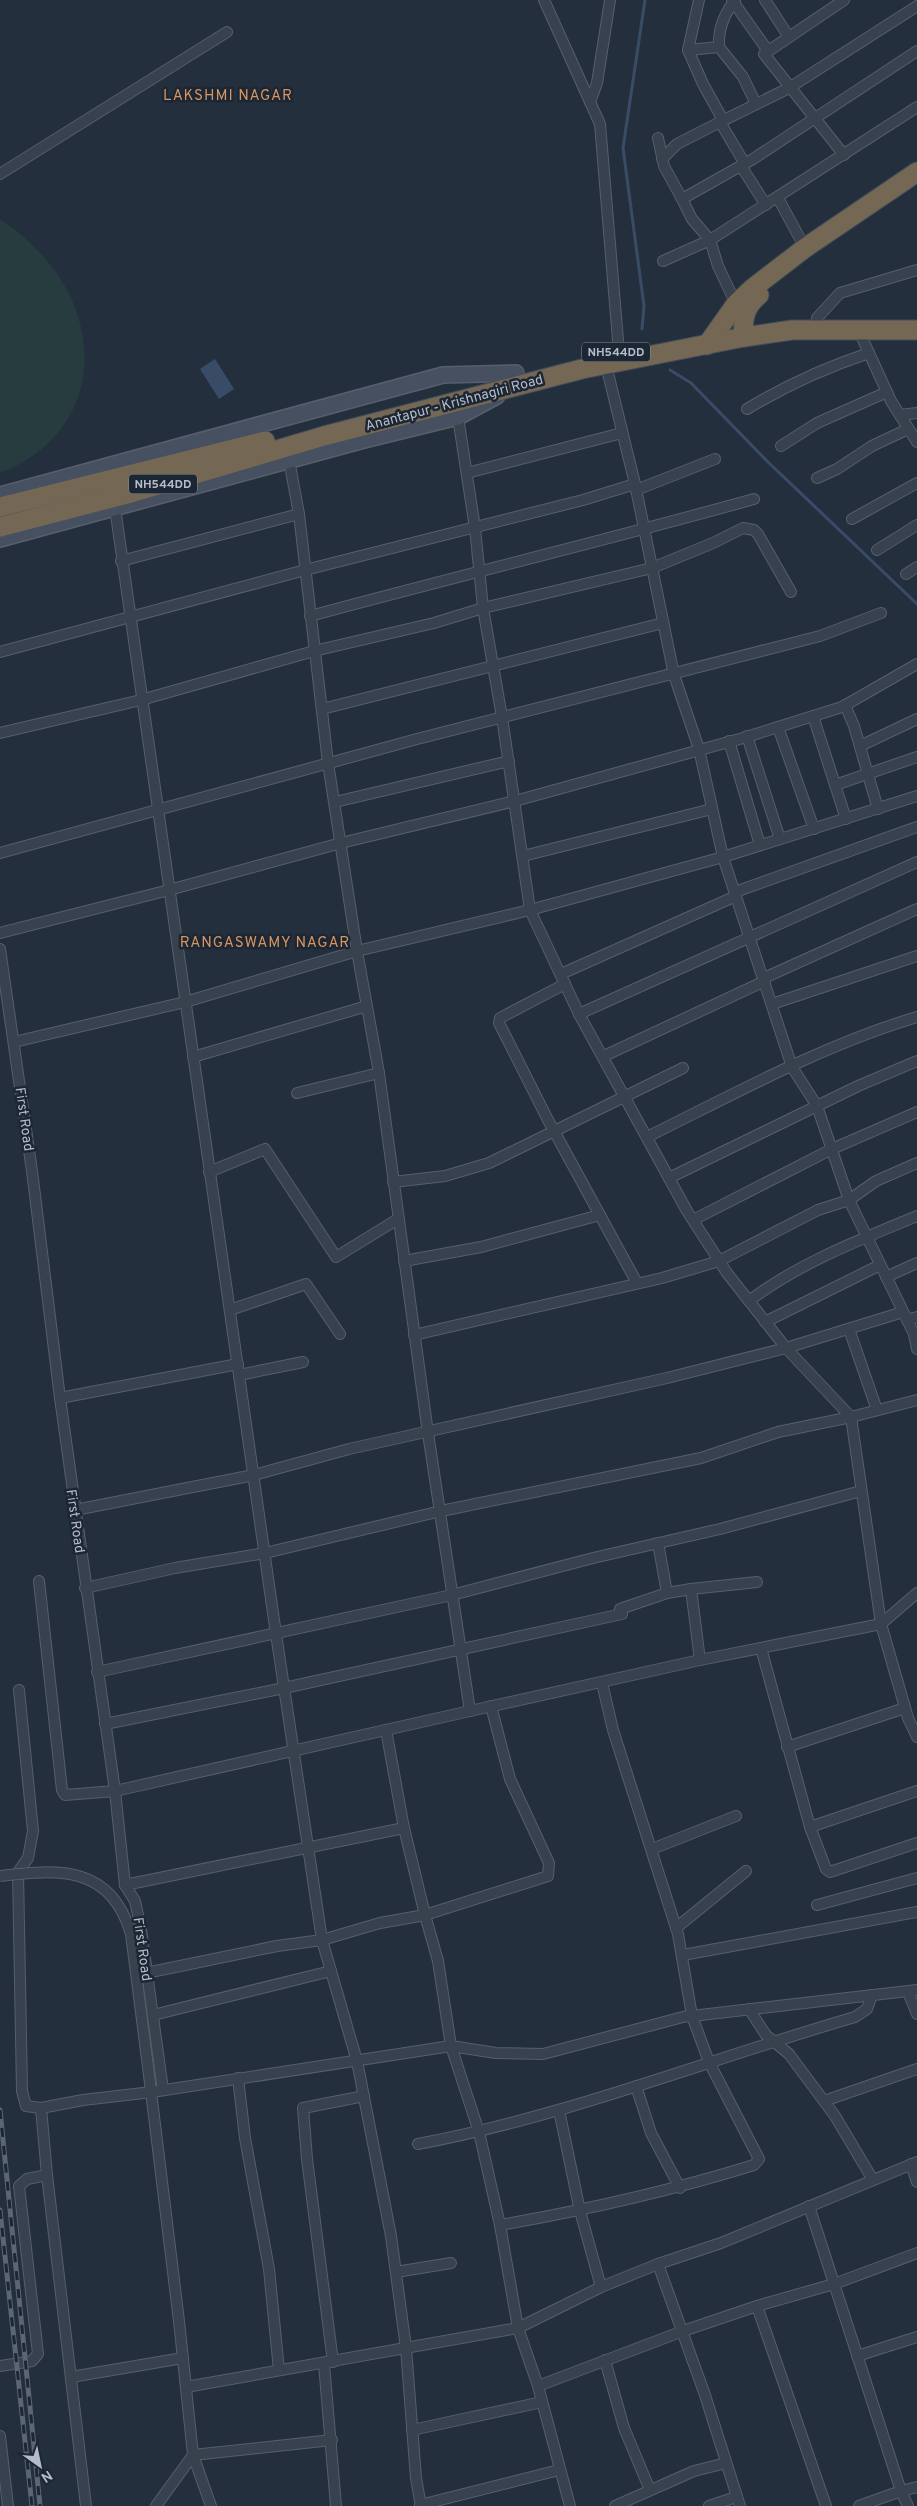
<svg xmlns="http://www.w3.org/2000/svg" width="917" height="2506" viewBox="0 0 917 2506" font-family="Overpass,sans-serif">
	<style>
		.green { fill: #263c3f }
		.water { fill: #394c67 }
		.lines { fill: none; stroke-linecap: round; stroke-linejoin: round }
		.stream { stroke: #394c67; stroke-width: 3 }
		.street-casing { stroke: #565f6c; stroke-width: 12 }
		.secondary-casing { stroke: #565f6c; stroke-width: 18 }
		.highway-casing { stroke: #434c59; stroke-width: 21 }
		.street { stroke: #38414e; stroke-width: 10 }
		.secondary { stroke: #465061; stroke-width: 15 }
		.highway { stroke: #746855; stroke-width: 19 }
		.rail-casing { stroke: #5a6575; stroke-width: 5 }
		.rail { stroke: #1d2633; stroke-width: 3; stroke-dasharray: 9; stroke-linecap: butt }
		.street-bridge-casing { stroke: #565f6c; stroke-width: 12; stroke-linecap: butt }
		.street-bridge { stroke: #38414e; stroke-width: 10 }
		.labels { text-anchor: middle; stroke-width: 5; stroke-linejoin: round; paint-order: stroke }
		.shield { fill: #1d2633; stroke: #878f9c; stroke-width: 1 }
		.shield-label { font-size: 12px; font-weight: bold; fill: #b4bcc9 }
		.street-label { font-size: 14px; fill: #b4bcc9; stroke: #1d2633 }
		.neighbourhood-label { font-size: 15px; letter-spacing: 1px; fill: #d59563; stroke: #1d2633 }
	</style>
	<rect width="100%" height="100%" fill="#242f3e"/>
	<path class="green" d="M0 220C16 228 29 242 41 254 109 327 99 435 0 473Z"/>
	<path class="water" d="M215 359 234 389 219 399 200 369Z"/>
	<g class="lines">
		<g class="stream">
			<path d="M642 329 644 306 623 148 645 0"/>
			<path d="M670 370 691 383 768 462 917 604"/>
		</g>
		<defs>
			<g id="street">
				<path d="M544 0 600 124 619 352"/>
				<path d="M699 0 688 50 719 47 743 77 756 104"/>
				<path d="M732 0 768 51"/>
				<path d="M765 0 789 37"/>
				<path d="M719 47C718 29 724 14 735 0"/>
				<path d="M688 50 703 84 723 120"/>
				<path d="M590 102 597 83 610 0"/>
				<path d="M658 138 664 166 682 199"/>
				<path d="M844 155 764 54 844 0"/>
				<path d="M662 159 677 144 720 122"/>
				<path d="M745 164 720 122 789 88 917 6"/>
				<path d="M741 166 766 205"/>
				<path d="M0 174 227 32"/>
				<path d="M778 198 805 248"/>
				<path d="M663 261 710 240 692 219 682 199 753 159 917 51"/>
				<path d="M736 304 718 266 710 240 917 107"/>
				<path d="M817 318 840 293 917 270"/>
				<path d="M858 329 891 401 917 442"/>
				<path d="M606 365 635 484 674 675 699 749 723 857 792 1067 817 1106 849 1200 914 1334 917 1349"/>
				<path d="M747 409C785 386 827 367 869 353"/>
				<path d="M900 415 917 413"/>
				<path d="M458 417 475 528 483 608 502 717 530 910 579 1014 687 1211 727 1273 786 1348 851 1417 881 1624 908 1718 917 1737"/>
				<path d="M781 446 817 423 887 392"/>
				<path d="M467 473 622 433"/>
				<path d="M817 478 837 469 872 446 908 429"/>
				<path d="M636 490 715 459"/>
				<path d="M115 508 276 1634 322 1940 357 2061 391 2236 406 2348 416 2478 421 2506"/>
				<path d="M852 519 917 483"/>
				<path d="M877 550 917 525"/>
				<path d="M121 561 299 514"/>
				<path d="M906 574 917 567"/>
				<path d="M310 616C458 576 607 540 754 499"/>
				<path d="M0 652 305 570 583 500 635 484"/>
				<path d="M845 705 854 726 878 809"/>
				<path d="M322 709 663 623"/>
				<path d="M813 716 846 819"/>
				<path d="M778 727 814 829"/>
				<path d="M0 733 141 700 314 651 434 623 483 608 652 568 713 543 743 528 754 530 758 534 791 592"/>
				<path d="M747 736 780 839"/>
				<path d="M729 741 760 845"/>
				<path d="M860 746 917 719"/>
				<path d="M835 785 917 757"/>
				<path d="M335 802 509 761"/>
				<path d="M0 853 417 739 820 636 881 613"/>
				<path d="M523 856 712 809"/>
				<path d="M735 892 917 827"/>
				<path d="M0 933 169 890 341 843 515 801 743 738 842 707 917 664"/>
				<path d="M0 949 32 1171 60 1398 115 1791 125 1885 135 1901 141 1929 163 2090"/>
				<path d="M561 974 736 896"/>
				<path d="M764 978 917 909"/>
				<path d="M565 984 500 1018 499 1023 548 1120 637 1283"/>
				<path d="M772 1004 917 956"/>
				<path d="M579 1014 917 862"/>
				<path d="M14 1042 185 1002 357 951 530 910 723 857 917 796"/>
				<path d="M604 1056 765 981"/>
				<path d="M193 1057 367 1006"/>
				<path d="M297 1093 379 1073"/>
				<path d="M647 1137C734 1094 823 1045 917 1017"/>
				<path d="M209 1172 265 1149 336 1257 398 1219"/>
				<path d="M669 1178 858 1086 917 1061"/>
				<path d="M393 1182 445 1176 489 1163 683 1068"/>
				<path d="M693 1220 832 1149 917 1112"/>
				<path d="M404 1261 481 1247 600 1215"/>
				<path d="M886 1277 917 1263"/>
				<path d="M749 1301C799 1263 859 1240 917 1216"/>
				<path d="M230 1310 306 1284 340 1334"/>
				<path d="M907 1320 917 1317"/>
				<path d="M765 1322 880 1265"/>
				<path d="M849 1329 877 1410"/>
				<path d="M414 1335 662 1278 719 1261 818 1210 849 1200 876 1181 917 1163"/>
				<path d="M239 1375 303 1362"/>
				<path d="M60 1398 238 1364"/>
				<path d="M75 1510 254 1475 349 1449 667 1378 786 1348 903 1312"/>
				<path d="M658 1543 667 1593 691 1589 700 1660"/>
				<path d="M39 1581 62 1790 65 1795 115 1791 470 1711 428 1433 379 1073 357 951 328 763 299 514 289 460"/>
				<path d="M85 1588 175 1568 265 1553 441 1511 701 1458 778 1432 851 1417 917 1400"/>
				<path d="M691 1589 757 1582"/>
				<path d="M620 1609 667 1593"/>
				<path d="M761 1648 810 1827 917 1791"/>
				<path d="M97 1672 452 1595 593 1558 720 1529 861 1491"/>
				<path d="M19 1690 33 1831 28 1858 18 1872 22 2091 26 2106 41 2108 83 2100 152 2092 451 2046 496 2053 543 2054 683 2017 917 1990"/>
				<path d="M470 1711 700 1660 881 1624 917 1593"/>
				<path d="M105 1724 284 1688 622 1614"/>
				<path d="M386 1730 404 1828 425 1915 548 1876 549 1863 510 1779 491 1706"/>
				<path d="M787 1747 905 1708"/>
				<path d="M810 1827 826 1869 830 1872 917 1843"/>
				<path d="M652 1849 736 1816"/>
				<path d="M125 1885 404 1828"/>
				<path d="M817 1905 917 1878"/>
				<path d="M676 1928 746 1871"/>
				<path d="M683 1955 917 1912"/>
				<path d="M146 1973 277 1946 322 1940 380 1923 425 1915 438 1961 451 2046 479 2132 500 2225 518 2328 538 2386 683 2331 757 2306"/>
				<path d="M908 1992 917 2014"/>
				<path d="M749 2009 766 2035 789 2054 835 2116 873 2180"/>
				<path d="M153 2015 331 1971"/>
				<path d="M148 2067 179 2321 193 2455 211 2506"/>
				<path d="M238 2078 245 2138 269 2269 279 2370"/>
				<path d="M636 2086 651 2133 680 2188"/>
				<path d="M824 2101 917 2069"/>
				<path d="M41 2108 47 2175 86 2506"/>
				<path d="M559 2110 580 2211 601 2287"/>
				<path d="M418 2144C567 2116 710 2059 855 2017L867 2009 872 1995"/>
				<path d="M911 2164 917 2182"/>
				<path d="M809 2206 901 2491 859 2506"/>
				<path d="M500 2225C586 2210 670 2191 754 2165L759 2159 709 2062 692 2016 678 1934 613 1730 602 1683"/>
				<path d="M658 2264 705 2395 740 2506"/>
				<path d="M396 2272 451 2263"/>
				<path d="M857 2356 917 2337"/>
				<path d="M605 2360 624 2428 650 2490"/>
				<path d="M333 2362 307 2159 303 2108 364 2096"/>
				<path d="M324 2364 336 2506"/>
				<path d="M0 2366 32 2361 38 2354 19 2186 27 2179 47 2175"/>
				<path d="M71 2377 183 2358"/>
				<path d="M538 2386 570 2506"/>
				<path d="M186 2387 518 2328 601 2287 658 2264 721 2243 917 2162"/>
				<path d="M412 2430 542 2402"/>
				<path d="M0 2436 8 2506"/>
				<path d="M420 2505 559 2470"/>
				<path d="M156 2506 193 2455 332 2440"/>
				<path d="M615 2506 694 2471 726 2463"/>
				<path d="M709 2506 736 2497"/>
				<path d="M826 2506 757 2306 834 2284 917 2253"/>
				<path d="M908 2506 901 2491 917 2487"/>
			</g>
			<g id="secondary">
				<path d="M0 495 443 375 516 373"/>
				<path d="M0 539 364 440 458 417 497 396"/>
			</g>
			<g id="highway">
				<path d="M744 337C742 319 745 306 759 295"/>
				<path d="M707 345 736 304 753 288 805 248 917 172"/>
				<path d="M0 507 265 441"/>
				<path d="M0 527 131 493 324 436 582 369 744 337 792 330H917"/>
			</g>
		</defs>
		<use href="#street" class="street-casing"/>
		<use href="#secondary" class="secondary-casing"/>
		<use href="#highway" class="highway-casing"/>
		<use href="#street" class="street"/>
		<use href="#secondary" class="secondary"/>
		<use href="#highway" class="highway"/>
		<defs>
			<g id="rail">
				<path d="M0 2110 40 2506"/>
				<path d="M0 2210 32 2506"/>
			</g>
		</defs>
		<use href="#rail" class="rail-casing"/>
		<use href="#rail" class="rail"/>
		<defs>
			<path id="street-bridge" d="M0 1876C59 1869 111 1865 131 1934L148 2067"/>
		</defs>
		<use href="#street-bridge" class="street-bridge-casing"/>
		<use href="#street-bridge" class="street-bridge"/>
	</g>
	<g class="labels">
		<g class="shield">
			<rect x="582" y="342.5" width="68" height="19" rx="4"/>
			<rect x="129" y="474.5" width="68" height="19" rx="4"/>
		</g>
		<g class="shield-label">
			<text x="616" y="356">NH544DD</text>
			<text x="163" y="488">NH544DD</text>
		</g>
		<g class="street-label">
			<text transform="translate(454 402) rotate(-15)" y="5">Anantapur - Krishnagiri Road</text>
			<text transform="translate(25 1119) rotate(82)" y="5">First Road</text>
			<text transform="translate(76 1521) rotate(82)" y="5">First Road</text>
			<text transform="translate(143 1949) rotate(82)" y="5">First Road</text>
		</g>
		<g class="neighbourhood-label">
			<text x="228" y="100">LAKSHMI NAGAR</text>
			<text x="265" y="947">RANGASWAMY NAGAR</text>
		</g>
	</g>
	<g transform="translate(40 2466) rotate(147)" stroke="#1d2633" stroke-width="4" paint-order="stroke">
	<path d="M0-4L9 19L0 12L-9 19Z" fill="#b4bcc9"/>
	<text y="-8" font-size="14" font-weight="bold" text-anchor="middle" fill="#b4bcc9">N</text>
	</g>
</svg>
